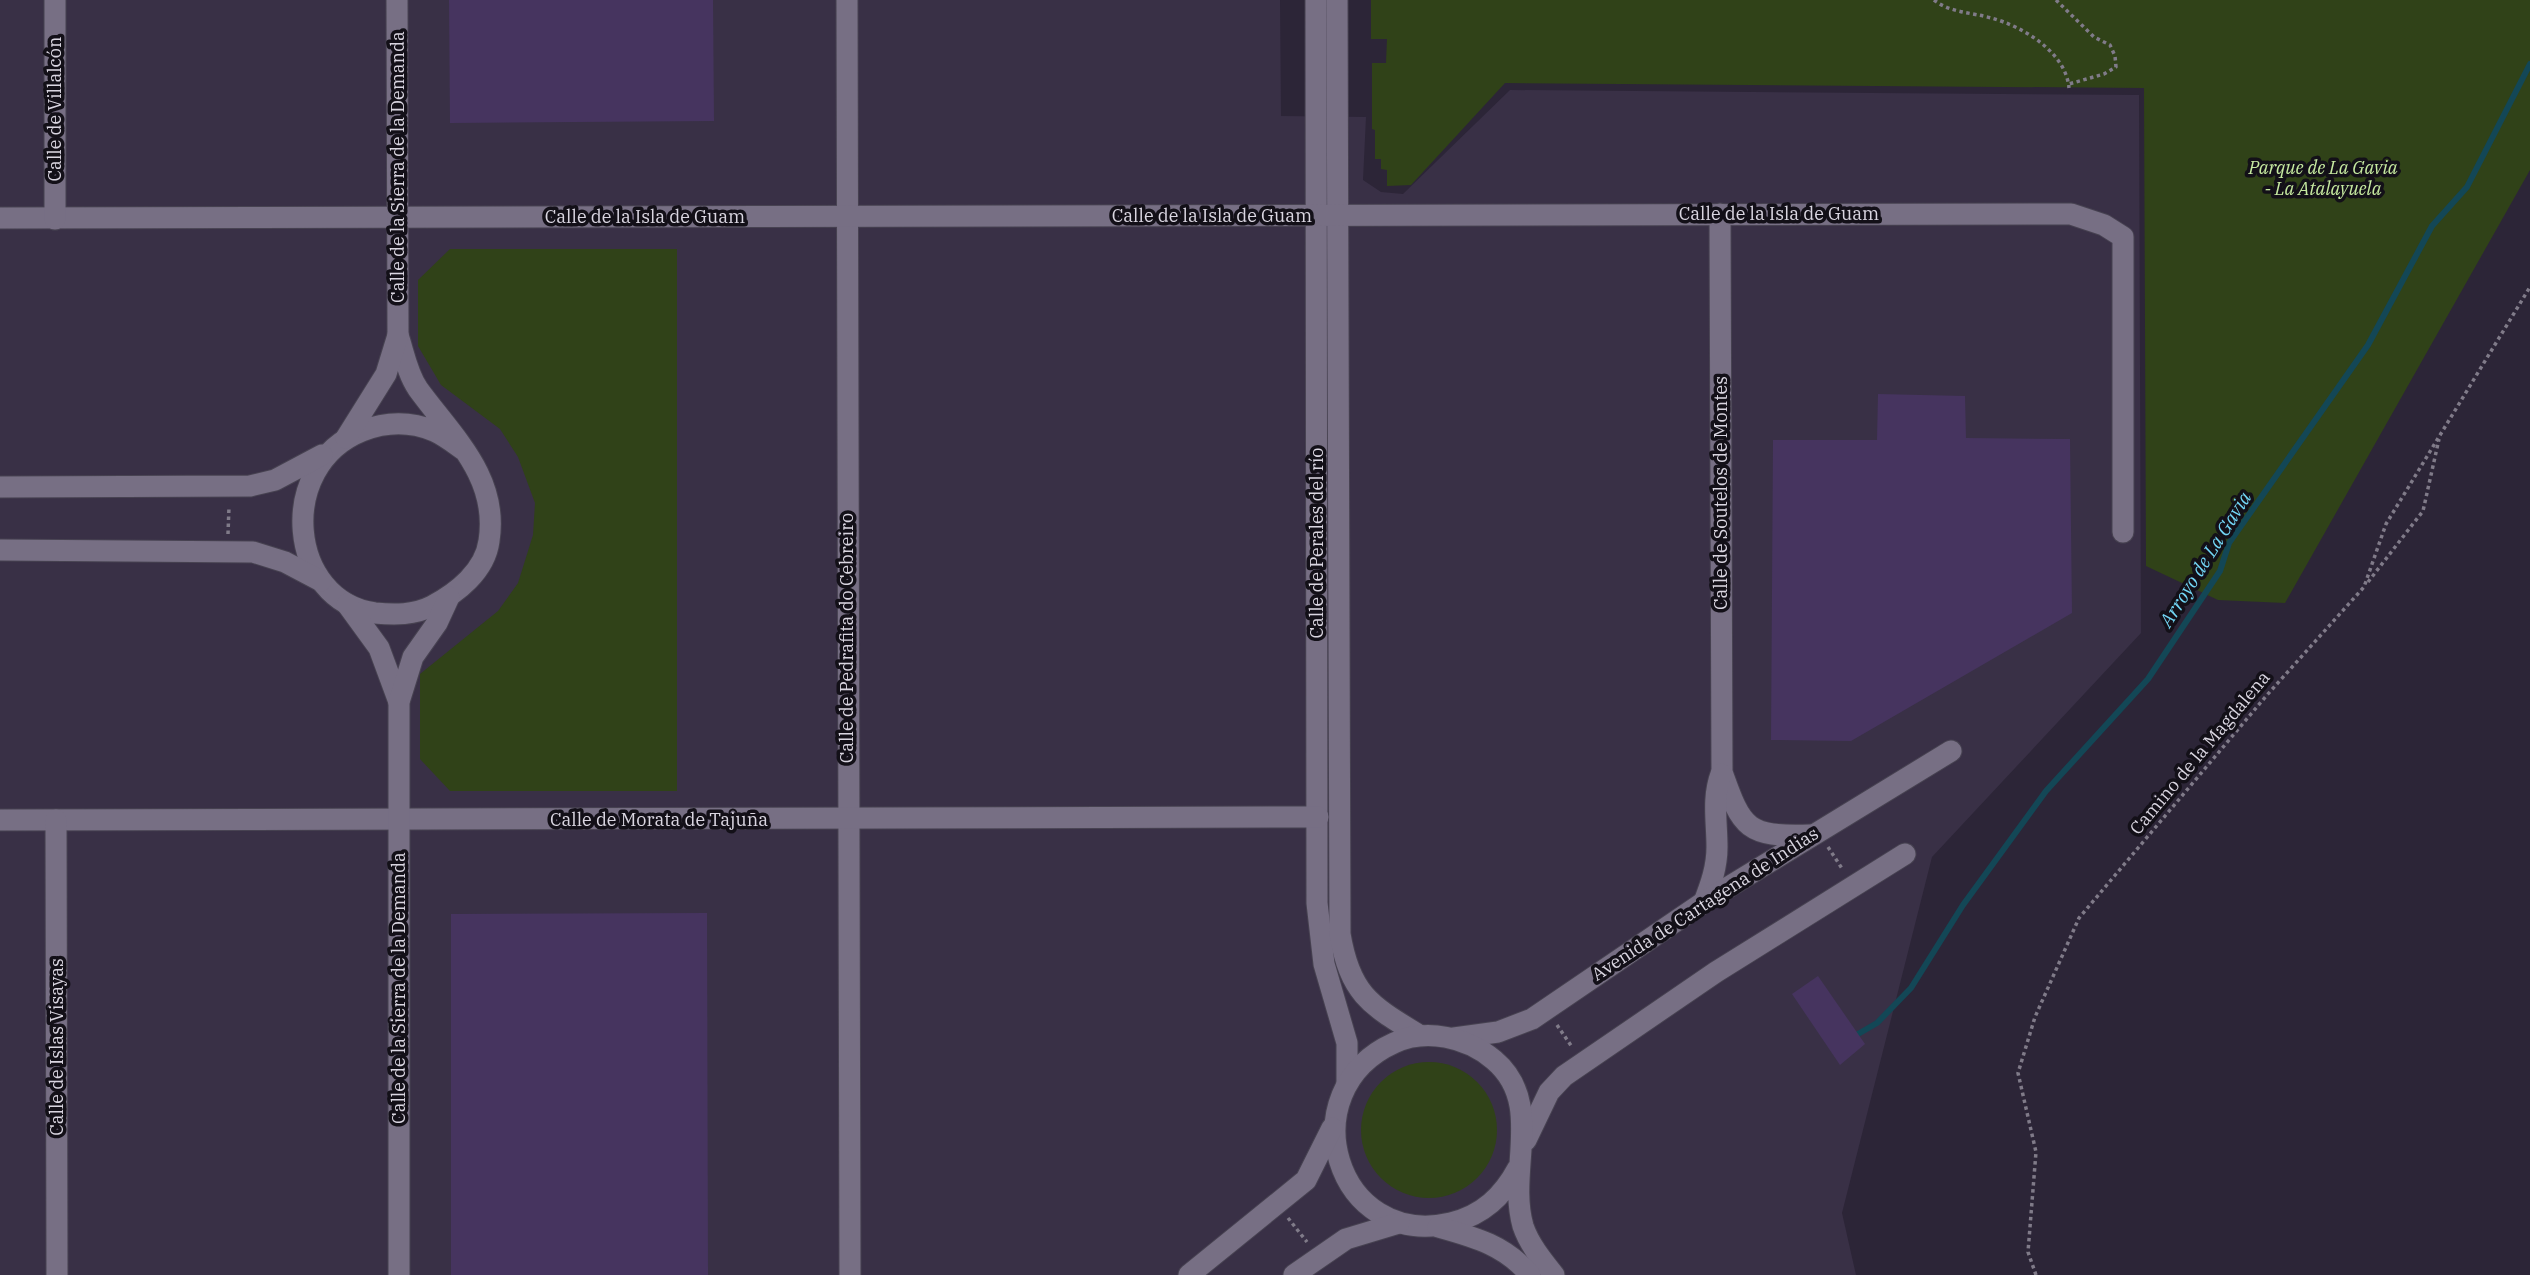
<svg xmlns="http://www.w3.org/2000/svg" width="2530" height="1275" viewBox="0 0 2530 1275" font-family="'IBM Plex Serif',serif">
	<style>
		.built { fill: #393046 }
		.green { fill: #304218 }
		.lines { fill: none; stroke-linecap: round; stroke-linejoin: round }
		.stream { stroke: #134756; stroke-width: 6 }
		.building { fill: #46345f }
		.street-casing { stroke: #474251; stroke-width: 23 }
		.path { stroke: #807b89; stroke-width: 3.5; stroke-dasharray: 3.5 3.5; stroke-linecap: butt }
		.street { stroke: #776f84; stroke-width: 21 }
		.labels { text-anchor: middle; stroke-width: 7; stroke-linejoin: round; paint-order: stroke }
		.street-label { font-size: 18px; fill: #dad6e1; stroke: #131018 }
		.park-label { font-size: 18px; font-style: italic; fill: #c7eba1; stroke: #131018 }
		.water-label { font-size: 19px; font-style: italic; fill: #73d7f6; stroke: #131018 }
	</style>
	<rect width="100%" height="100%" fill="#2c2537"/>
	<path class="built" d="M0 0H1280L1281 116 1366 117 1363 180 1381 192 1403 194 1510 90 2139 95 2141 633 1932 857 1842 1213 1856 1275H0Z"/>
	<g class="green">
		<path d="M1371 0H2530V170L2285 603 2218 600 2146 566 2144 88 1505 83 1411 185 1387 186V170L1381 169V159H1375V130L1372 129V63H1386L1387 39H1371Z"/>
		<path d="M450 249H677V791H450L420 759V674L498 611 518 583 533 535 535 503 518 457 500 429 441 385 418 346V280Z"/>
		<circle cx="1429" cy="1130" r="68"/>
	</g>
	<g class="lines">
		<path class="stream" d="M1858 1034 1877 1023 1911 988 1963 905 2046 791 2148 679 2220 571 2229 543 2368 345 2432 226 2467 187 2530 64"/>
	</g>
	<g class="building">
		<path d="M449 0H713L714 121 450 123Z"/>
		<path d="M1878 394 1965 396 1966 438 2070 439 2072 613 1851 741 1771 740 1773 440H1877Z"/>
		<path d="M707 913 708 1275H451V914Z"/>
		<path d="M1818 976 1865 1044 1840 1065 1792 994Z"/>
	</g>
	<g class="lines">
		<defs>
			<g id="street">
				<path d="M847 0 850 1275"/>
				<path d="M1316 0 1317 903 1324 964 1347 1043V1082"/>
				<path d="M1337 0 1340 934C1350 994 1370 1005 1419 1035"/>
				<path d="M1720 214 1722 772C1742 829 1747 837 1810 835"/>
				<path d="M0 218 2071 214 2104 225 2123 237V532"/>
				<path d="M55 219V0"/>
				<path d="M398 335C404 353 407 373 418 389 453 437 499 477 489 541 485 571 457 593 432 606 414 615 395 615 375 613 288 601 275 466 362 431 385 422 410 421 434 431 445 436 455 444 465 451"/>
				<path d="M346 438 386 374 398 335 397 0"/>
				<path d="M0 487 250 486 275 480 322 455"/>
				<path d="M0 550 253 552 285 562 321 581"/>
				<path d="M347 604 379 648 399 702"/>
				<path d="M0 820 1318 817"/>
				<path d="M56 820 57 1275"/>
				<path d="M1704 902C1711 884 1717 867 1717 847 1717 822 1712 798 1721 774"/>
				<path d="M1454 1038 1498 1032 1532 1019 1704 902 1951 751"/>
				<path d="M1526 1140 1549 1092 1564 1076 1716 972 1905 854"/>
				<path d="M1518 1168C1503 1196 1483 1215 1451 1223 1336 1250 1288 1091 1394 1043 1426 1028 1467 1037 1494 1060 1545 1103 1507 1170 1523 1226 1529 1244 1542 1260 1554 1275"/>
				<path d="M1438 1227C1474 1237 1505 1245 1530 1275"/>
				<path d="M399 1275V702L413 657 437 623 449 597"/>
				<path d="M1189 1275 1306 1180 1332 1128"/>
				<path d="M1294 1275 1346 1239 1399 1223"/>
			</g>
		</defs>
		<use href="#street" class="street-casing"/>
		<g class="path">
			<path d="M1934 0C1951 13 1970 12 1991 18 2022 26 2066 52 2069 88"/>
			<path d="M2056 0 2094 37 2110 45 2115 56 2116 67 2104 74 2069 84"/>
			<path d="M228 534 229 507"/>
			<path d="M2368 582 2423 511 2439 439"/>
			<path d="M1828 847 1843 870"/>
			<path d="M1557 1025 1572 1047"/>
			<path d="M1288 1218 1307 1242"/>
			<path d="M2036 1275 2028 1252 2036 1152 2018 1073 2035 1017 2079 918 2267 695 2364 587 2386 524 2530 287"/>
		</g>
		<use href="#street" class="street"/>
	</g>
	<g class="labels">
		<g class="street-label">
			<text transform="translate(55 109) rotate(-90)" y="6">Calle de Villalcón</text>
			<text transform="translate(398 167) rotate(-90)" y="6">Calle de la Sierra de la Demanda</text>
			<text x="1779" y="220">Calle de la Isla de Guam</text>
			<text x="1212" y="222">Calle de la Isla de Guam</text>
			<text x="645" y="223">Calle de la Isla de Guam</text>
			<text transform="translate(1721 493) rotate(-90)" y="6">Calle de Soutelos de Montes</text>
			<text transform="translate(1317 543) rotate(-90)" y="6">Calle de Perales del río</text>
			<text transform="translate(847 638) rotate(-90)" y="6">Calle de Pedrafita do Cebreiro</text>
			<text transform="translate(2200 753) rotate(-50)" y="6">Camino de la Magdalena</text>
			<text x="659" y="826">Calle de Morata de Tajuña</text>
			<text transform="translate(1705 904) rotate(-33)" y="6">Avenida de Cartagena de Indias</text>
			<text transform="translate(399 988) rotate(-90)" y="6">Calle de la Sierra de la Demanda</text>
			<text transform="translate(57 1047) rotate(-90)" y="6">Calle de Islas Visayas</text>
		</g>
		<g class="park-label">
			<text x="2323" y="174">Parque de La Gavia<tspan x="2323" dy="21">- La Atalayuela</tspan></text>
		</g>
		<g class="water-label">
			<text transform="translate(2205 559) rotate(-58)" y="7">Arroyo de La Gavia</text>
		</g>
	</g>
</svg>
